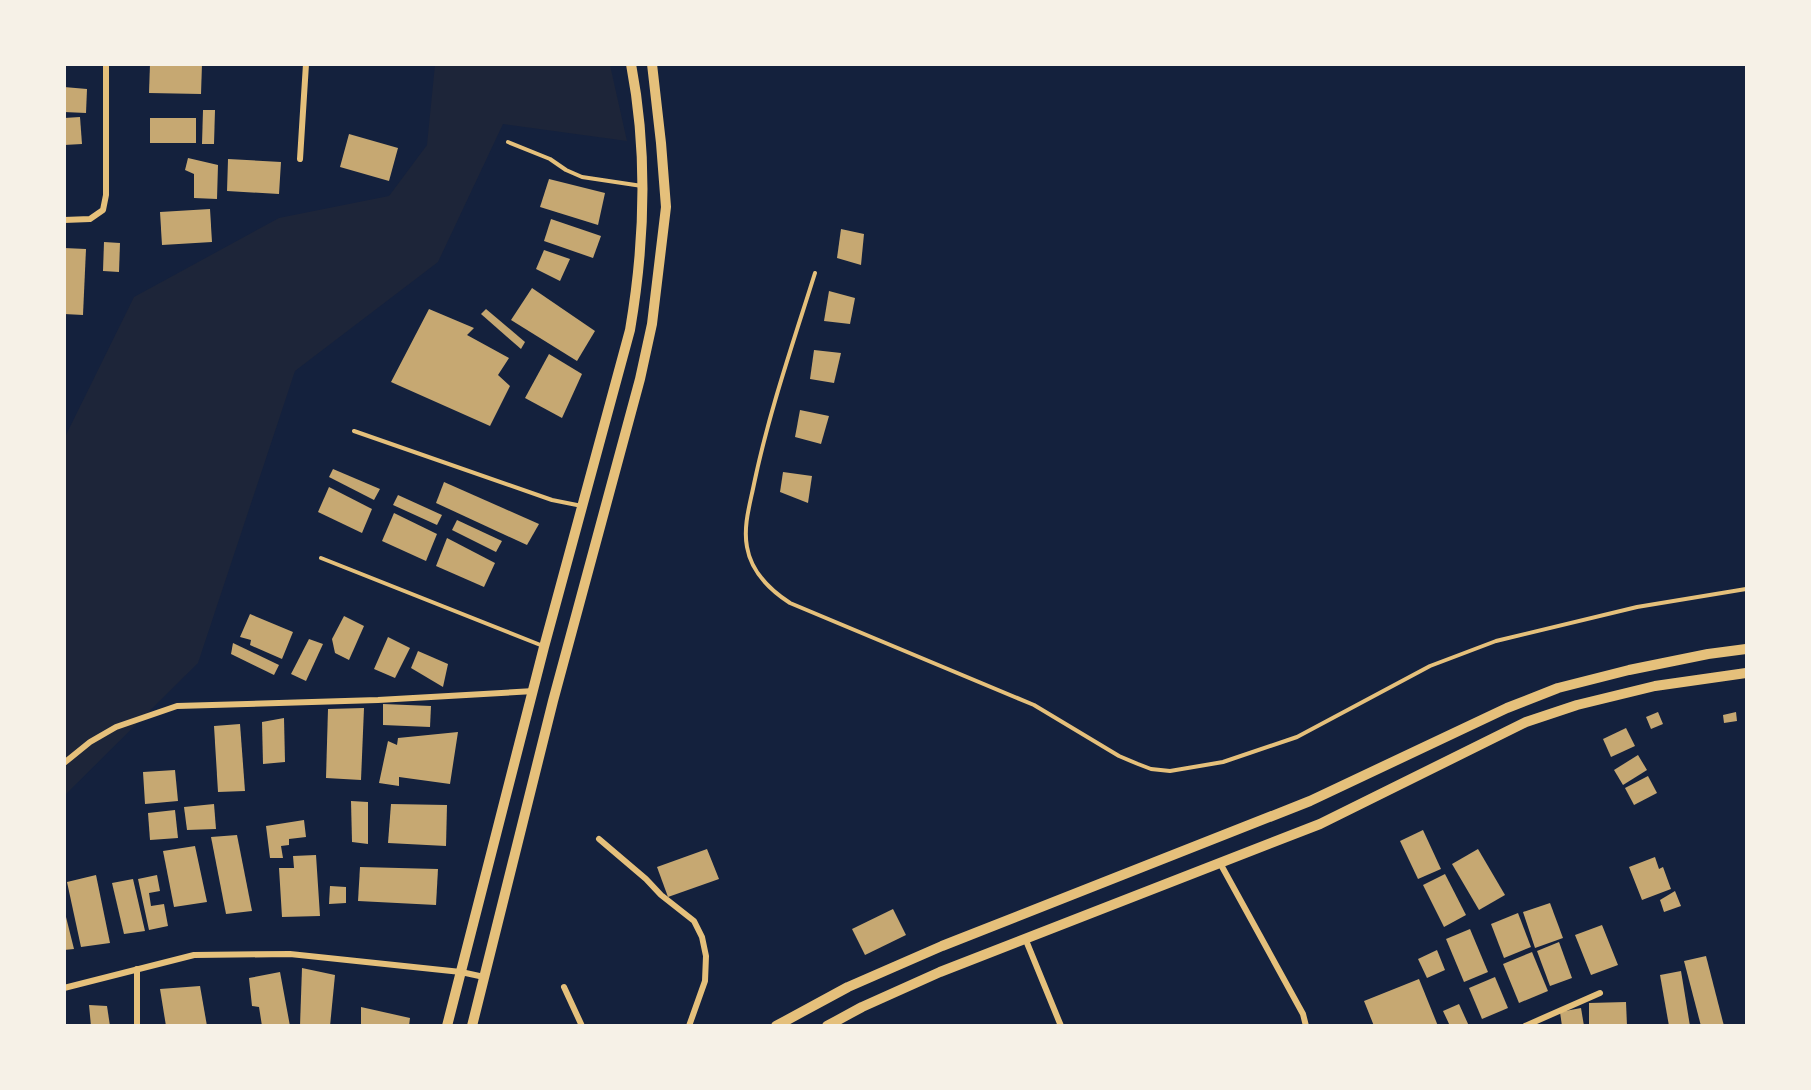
<svg xmlns="http://www.w3.org/2000/svg" width="1811" height="1090" viewBox="0 0 1811 1090" font-family="'Public Sans',sans-serif">
	<style>
		.green { fill: #1d2539 }
		.building { fill: #c6a872 }
		.lines { fill: none; stroke-linecap: round; stroke-linejoin: round }
		.service { stroke: #e5c07b; stroke-width: 4 }
		.minor { stroke: #e5c07b; stroke-width: 6 }
		.secondary { stroke: #e5c07b; stroke-width: 10 }
	</style>
	<rect width="100%" height="100%" fill="#14213d"/>
	<path class="green" d="M435 65H610L627 141 503 124 438 262 295 371 198 663 65 795 64 439 134 297 279 218 389 196 427 145Z"/>
	<g class="building">
		<path d="M150 64H202L201 94 149 93Z"/>
		<path d="M64 87 87 89 86 113 64 112Z"/>
		<path d="M203 110H215L214 144H202Z"/>
		<path d="M80 117 82 144 64 145V118Z"/>
		<rect x="150" y="118" width="46" height="25"/>
		<path d="M349 134 398 148 389 181 340 167Z"/>
		<path d="M188 158 218 165 217 199 194 198V174L185 170Z"/>
		<path d="M228 159 281 162 279 194 227 191Z"/>
		<path d="M549 179 605 193 598 225 540 207Z"/>
		<path d="M210 209 212 242 162 245 160 212Z"/>
		<path d="M551 219 601 236 593 258 544 241Z"/>
		<path d="M841 229 864 234 861 265 837 258Z"/>
		<path d="M104 242 120 243 119 272 103 271Z"/>
		<path d="M64 248 86 249 83 315 64 314Z"/>
		<path d="M544 250 570 259 560 281 536 269Z"/>
		<path d="M532 288 595 331 577 361 511 320Z"/>
		<path d="M829 291 855 298 850 324 824 321Z"/>
		<path d="M429 309 474 328 467 335 509 358 498 375 510 386 490 426 391 382Z"/>
		<path d="M486 309 525 342 521 349 481 314Z"/>
		<path d="M814 350 841 353 834 383 810 379Z"/>
		<path d="M549 354 582 374 562 418 525 398Z"/>
		<path d="M800 410 829 416 821 444 795 437Z"/>
		<path d="M333 469 380 489 374 500 329 477Z"/>
		<path d="M783 472 812 476 808 503 780 492Z"/>
		<path d="M444 482 539 524 527 545 436 503Z"/>
		<path d="M329 487 372 509 362 533 318 512Z"/>
		<path d="M398 495 442 515 437 525 393 505Z"/>
		<path d="M394 513 437 534 426 561 382 541Z"/>
		<path d="M457 520 502 541 496 552 452 530Z"/>
		<path d="M447 538 495 563 484 587 436 566Z"/>
		<path d="M250 614 293 632 282 659 250 645 251 640 240 637Z"/>
		<path d="M344 616 364 626 349 660 335 653 332 639Z"/>
		<path d="M388 637 410 648 395 678 374 669Z"/>
		<path d="M309 639 323 644 306 681 291 674Z"/>
		<path d="M233 643 279 665 274 675 231 654Z"/>
		<path d="M418 651 448 664 443 687 411 668Z"/>
		<path d="M383 704 431 706 430 727 383 725Z"/>
		<path d="M364 708 361 780 326 778 328 709Z"/>
		<path d="M1658 712 1663 724 1651 729 1646 717Z"/>
		<path d="M1736 712 1737 721 1724 723 1723 715Z"/>
		<path d="M284 718 285 762 263 764 262 722Z"/>
		<path d="M240 724 245 791 218 792 214 726Z"/>
		<path d="M1626 728 1635 746 1611 757 1603 739Z"/>
		<path d="M458 732 450 784 399 777V786L379 783 388 741 397 745 398 738Z"/>
		<path d="M1638 755 1647 770 1623 785 1614 770Z"/>
		<path d="M175 770 178 801 145 804 143 772Z"/>
		<path d="M1648 776 1657 793 1634 805 1625 788Z"/>
		<path d="M351 801 368 802V844L352 842Z"/>
		<path d="M214 804 216 829 187 830 184 807Z"/>
		<path d="M391 804 447 805 446 846 388 843Z"/>
		<path d="M175 810 178 838 150 840 148 813Z"/>
		<path d="M304 820 306 837 289 839V845L281 846 283 858H270L266 826Z"/>
		<path d="M1423 830 1441 869 1418 879 1400 841Z"/>
		<path d="M237 835 252 911 226 914 211 837Z"/>
		<path d="M195 846 207 902 174 907 163 851Z"/>
		<path d="M707 849 719 879 668 897 657 867Z"/>
		<path d="M1478 849 1505 895 1479 910 1452 864Z"/>
		<path d="M316 855 320 916 282 917 279 868H294L293 856Z"/>
		<path d="M1655 857 1659 869 1663 867 1671 889 1642 900 1629 867Z"/>
		<path d="M360 867 438 869 436 905 358 901Z"/>
		<path d="M1445 874 1466 915 1444 927 1423 885Z"/>
		<path d="M96 875 110 943 81 947 67 882Z"/>
		<path d="M157 875 160 891 149 893 151 906 164 904 168 926 149 930 138 879Z"/>
		<path d="M133 879 145 931 124 934 112 883Z"/>
		<path d="M330 886 346 887V903L329 904Z"/>
		<path d="M1675 891 1681 906 1664 912 1660 900Z"/>
		<path d="M1550 903 1563 938 1535 948 1523 912Z"/>
		<path d="M893 909 906 935 865 955 852 929Z"/>
		<path d="M65 913 74 949 64 950V914Z"/>
		<path d="M1518 913 1531 947 1504 958 1491 924Z"/>
		<path d="M1602 925 1618 965 1591 975 1575 935Z"/>
		<path d="M1470 929 1488 972 1464 982 1446 939Z"/>
		<path d="M1559 942 1572 978 1550 986 1537 951Z"/>
		<path d="M1437 950 1445 970 1427 978 1418 959Z"/>
		<path d="M1532 952 1548 991 1519 1003 1503 964Z"/>
		<path d="M1706 956 1724 1026H1701L1684 961Z"/>
		<path d="M302 968 335 975 330 1026H300Z"/>
		<path d="M1681 971 1690 1026H1669L1660 975Z"/>
		<path d="M280 972 290 1026H262L259 1007 252 1006 249 978Z"/>
		<path d="M1495 977 1508 1008 1482 1019 1469 988Z"/>
		<path d="M1419 979 1438 1026H1374L1364 1001Z"/>
		<path d="M200 986 207 1026H166L160 989Z"/>
		<path d="M1626 1002 1627 1026H1589V1003Z"/>
		<path d="M1459 1004 1469 1026H1450L1443 1011Z"/>
		<path d="M89 1005 107 1006 110 1026H91Z"/>
		<path d="M361 1007 410 1018 409 1026H361Z"/>
		<path d="M1581 1008 1584 1026H1562L1560 1012Z"/>
	</g>
	<g class="lines">
		<g class="service">
			<path d="M508 142 550 159 566 170 582 177 642 186"/>
			<path d="M815 273C793 343 769 412 754 484 750 504 743 526 747 547 751 571 770 590 790 603L1034 705 1119 756 1138 764 1151 769 1170 771 1223 762 1297 737 1430 666 1496 641 1637 607 1746 589"/>
			<path d="M354 431 552 500 582 506"/>
			<path d="M321 558 543 646"/>
		</g>
		<g class="minor">
			<path d="M300 159 306 64"/>
			<path d="M64 220 90 219 103 210 106 195V64"/>
			<path d="M64 763 90 742 116 727 177 706 378 700 534 691"/>
			<path d="M599 839 646 879 661 895 694 921 702 937 706 956 705 981 689 1026"/>
			<path d="M1220 863 1303 1014 1306 1026"/>
			<path d="M1025 938 1061 1026"/>
			<path d="M137 969V1026"/>
			<path d="M564 987 582 1026"/>
			<path d="M64 988 194 955 290 954 461 972 484 977"/>
			<path d="M1525 1026 1600 993"/>
		</g>
		<g class="secondary">
			<path d="M447 1026 544 647 630 330C645 242 648 153 631 64"/>
			<path d="M472 1026 553 701 640 379 652 324 666 207 661 143 652 64"/>
			<path d="M776 1026 848 987 942 946 1310 801 1507 708 1558 688 1629 670 1708 654 1746 649"/>
			<path d="M827 1026 862 1007 940 972 1320 824 1526 722 1577 705 1655 686 1746 673"/>
		</g>
	</g>
	<rect width="1811" height="1090" fill="none" stroke="#f6f1e7" stroke-width="132"/>
</svg>
